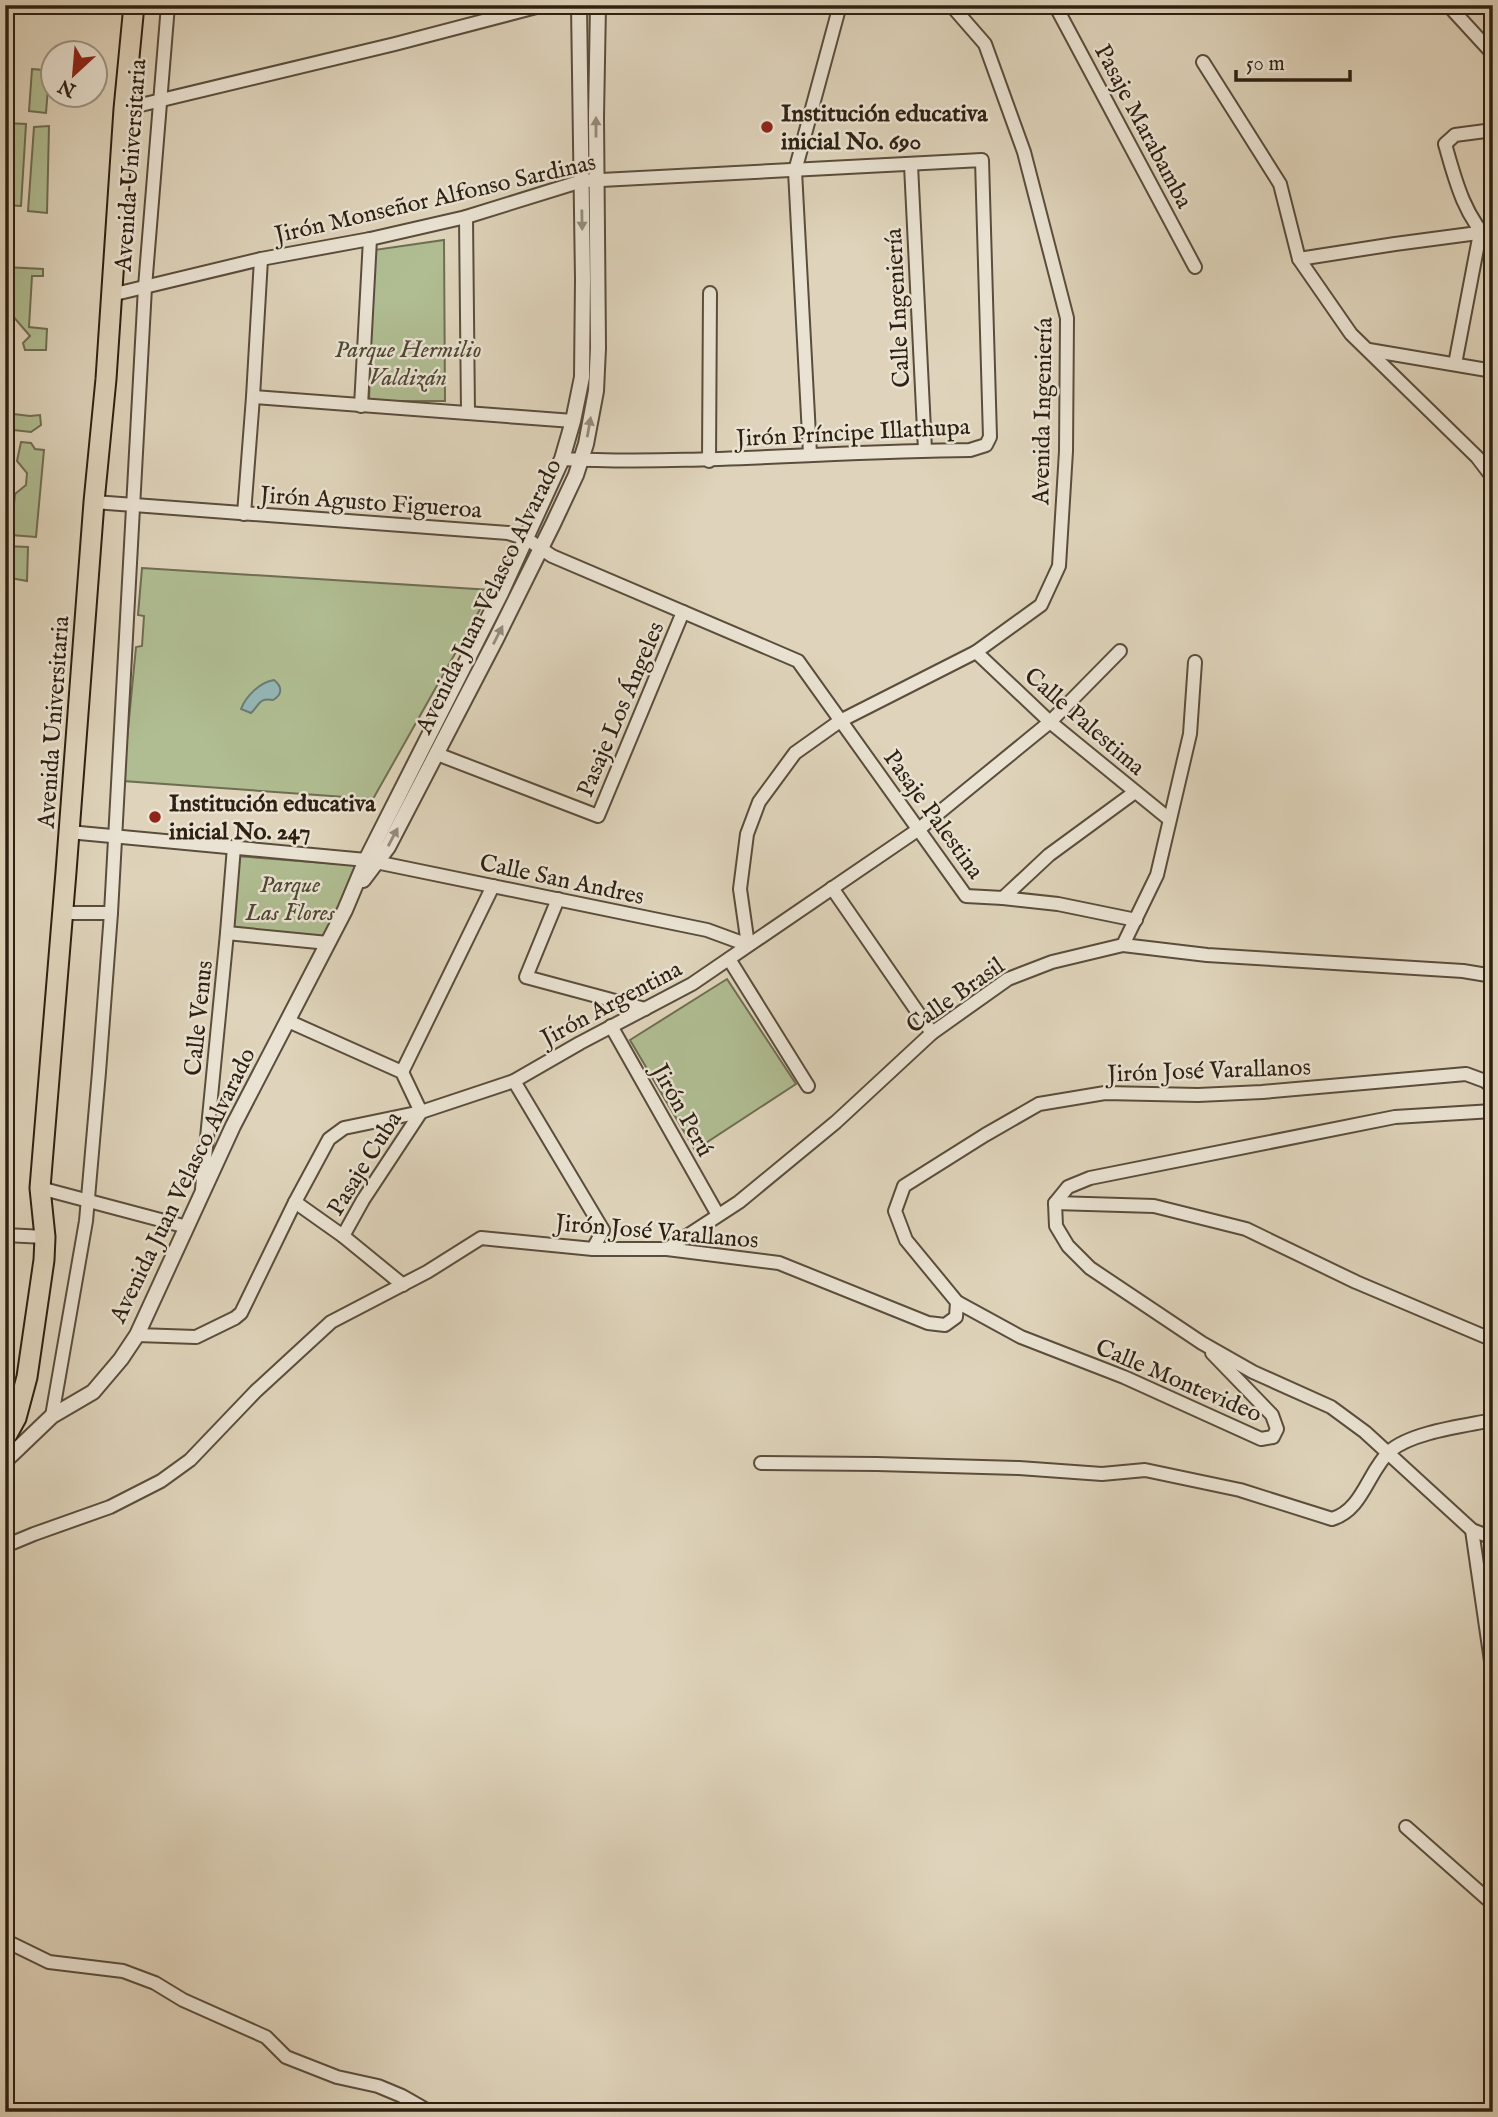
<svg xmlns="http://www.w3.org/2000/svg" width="1498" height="2117" viewBox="0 0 1498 2117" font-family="'IM FELL English',serif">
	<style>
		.green { fill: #b0bd92; stroke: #6f6e52; stroke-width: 2 }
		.water { fill: #94b7b6; stroke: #6b7b74; stroke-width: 2 }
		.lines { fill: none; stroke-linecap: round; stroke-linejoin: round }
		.minor-casing { stroke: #5a4d3c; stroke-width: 16 }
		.tertiary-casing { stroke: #5a4d3c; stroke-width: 18 }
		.trunk-casing { stroke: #2e2012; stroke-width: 23 }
		.minor { stroke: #eae3d3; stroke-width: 12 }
		.tertiary { stroke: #eae3d3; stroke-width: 14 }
		.trunk { stroke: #dfd4bb; stroke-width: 19 }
		.oneway { fill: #958b7c }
		.poi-dot { fill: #8f2418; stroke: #eae3d3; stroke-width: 2.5 }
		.labels { text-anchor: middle; stroke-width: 5; stroke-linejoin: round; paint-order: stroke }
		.poi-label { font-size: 24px; font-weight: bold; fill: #2e2012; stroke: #eae3d3; text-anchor: start }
		.street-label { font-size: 24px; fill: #2e2012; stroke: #eae3d3 }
		.park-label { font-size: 24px; font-style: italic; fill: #4e4732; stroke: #eae3d3 }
	</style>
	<rect width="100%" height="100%" fill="#dfd4bb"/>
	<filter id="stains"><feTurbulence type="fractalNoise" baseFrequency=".00286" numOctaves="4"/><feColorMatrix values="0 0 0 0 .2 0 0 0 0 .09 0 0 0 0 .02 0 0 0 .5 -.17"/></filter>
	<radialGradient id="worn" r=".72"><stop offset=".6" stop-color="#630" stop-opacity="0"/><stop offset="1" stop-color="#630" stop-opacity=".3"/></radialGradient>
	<g class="green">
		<path d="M32 69 44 70 49 75 46 113 29 111Z"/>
		<path d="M5 123 26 124 21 206 5 205Z"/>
		<path d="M49 126 47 213 28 211 34 127Z"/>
		<path d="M444 240 445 401H369L374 250Z"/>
		<path d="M5 267 43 269V276H32L29 327 47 329 46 350H25L23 343 30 336 5 307Z"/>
		<path d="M5 413 30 416 40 415 41 425 31 432 5 429Z"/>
		<path d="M21 442 31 443 35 449 44 450 36 537 11 535 15 494 26 485 27 473 17 461Z"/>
		<path d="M5 546 28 547 27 581 5 577Z"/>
		<path d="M142 568 491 590 373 799 123 781 136 647 142 646 144 616 138 615Z"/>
		<path d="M236 856 365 866 323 938 233 931Z"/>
		<path d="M727 979 796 1084 695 1150 630 1040Z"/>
	</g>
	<path class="water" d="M274 680C283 687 282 695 273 700 259 697 259 706 251 713L241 709C246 696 260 682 274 680Z"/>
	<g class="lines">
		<defs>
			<g id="minor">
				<path d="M1055 5 1195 267"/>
				<path d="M1448 5 1493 54"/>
				<path d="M1203 62 1280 184 1299 259 1351 334 1477 457 1493 478"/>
				<path d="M124 109 395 44 544 5"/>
				<path d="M1493 130 1455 135 1445 144C1455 180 1465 219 1493 244"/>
				<path d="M911 165 925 450"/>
				<path d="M466 217 468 413"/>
				<path d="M1299 259 1395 244 1493 231"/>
				<path d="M111 295 261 259 370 239 466 217 582 181 982 160 990 437 986 445 970 450C833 451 698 465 562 459"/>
				<path d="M1369 350 1493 371"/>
				<path d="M1455 364 1480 233"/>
				<path d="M253 397 573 421"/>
				<path d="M361 406 370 239"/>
				<path d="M810 454 795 171 840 5"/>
				<path d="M709 461 710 293"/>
				<path d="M94 502 508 533 527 539 552 556 798 661 966 896 1003 898 1058 904 1136 920"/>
				<path d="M244 514 253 397 261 259"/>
				<path d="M976 652 1050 722 1169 819"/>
				<path d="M437 754 598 816 683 612"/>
				<path d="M69 832 366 860 707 930 748 945 740 889 747 834 759 802 795 753 840 721 976 652 1041 605 1059 566 1066 451 1067 318 1024 152 985 44 951 5"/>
				<path d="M832 888 932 1033"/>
				<path d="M1003 898 1049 855 1135 792"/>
				<path d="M558 899 526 977 645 1009"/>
				<path d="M63 913H111"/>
				<path d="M227 933 328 943"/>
				<path d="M1123 945 1207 955 1463 971 1487 975 1493 979"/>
				<path d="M729 959 808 1086"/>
				<path d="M288 1021 402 1072 421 1112 363 1200 343 1236"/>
				<path d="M611 1026 718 1215"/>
				<path d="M402 1072 493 886"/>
				<path d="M514 1081 603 1230 593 1249"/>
				<path d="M1493 1111 1395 1117 1090 1178 1068 1187 1055 1203 1056 1226 1068 1246 1090 1268 1202 1343 1253 1372 1331 1407 1365 1432 1472 1530 1493 1538"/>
				<path d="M5 1174 6 1164"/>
				<path d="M40 1188 187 1227"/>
				<path d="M202 1189 227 933 234 847"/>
				<path d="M295 1202 343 1236 403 1285"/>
				<path d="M1055 1203 1154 1206 1246 1229 1356 1282 1493 1340"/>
				<path d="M5 1235 45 1237"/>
				<path d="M667 1249 739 1202 836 1122 932 1033 1008 979 1052 962 1123 945 1157 875 1190 734 1195 662"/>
				<path d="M957 1302 1021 1337 1124 1377 1261 1439 1273 1437 1277 1429 1272 1415 1212 1353"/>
				<path d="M137 1335 196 1337 235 1318 241 1313 295 1202 329 1139 344 1128 421 1112 514 1081 580 1043 692 984 919 829 1050 722 1120 651"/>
				<path d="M52 1416 86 1221 99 1072 111 913 145 287 168 5"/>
				<path d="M761 1463 877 1464 1019 1468 1102 1474 1145 1470 1240 1490 1332 1519C1363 1510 1368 1471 1390 1451 1412 1432 1464 1426 1493 1420"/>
				<path d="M1472 1530 1493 1675"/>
				<path d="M5 1546 34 1534 110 1507 161 1481 190 1460 256 1391 331 1322 427 1272 481 1238 593 1249H667L779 1263 928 1323 945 1325 956 1317 957 1302 906 1240 895 1211 904 1186 985 1135 1039 1104 1105 1093 1198 1095 1262 1092 1466 1074 1485 1081 1493 1088"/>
				<path d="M1406 1827 1493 1904"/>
				<path d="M6 1941 49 1962 123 1971 155 1983 183 2000 266 2037 286 2057 337 2077 378 2086 402 2096 430 2112"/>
			</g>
			<g id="tertiary">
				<path d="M363 880 388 847 496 639 553 524 576 475 586 444 596 391 598 348 596 117 598 5"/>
				<path d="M5 1461 52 1416 93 1392 121 1359 137 1335 233 1126 345 910 366 860 501 593 562 459 573 421 582 377 583 279 579 5"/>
			</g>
			<path id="trunk" d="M5 1438 16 1418 27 1377 44 1260 45 1237 40 1188 66 872 94 502 106 379 124 109 134 5"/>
		</defs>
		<use href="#minor" class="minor-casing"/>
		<use href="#tertiary" class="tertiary-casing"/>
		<use href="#trunk" class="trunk-casing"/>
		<use href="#minor" class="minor"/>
		<use href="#tertiary" class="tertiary"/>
		<use href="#trunk" class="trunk"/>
	</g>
	<defs><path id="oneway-solid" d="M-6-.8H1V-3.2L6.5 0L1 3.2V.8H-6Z" transform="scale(1.75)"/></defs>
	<g class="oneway">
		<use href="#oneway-solid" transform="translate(596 127) rotate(-90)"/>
		<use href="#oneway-solid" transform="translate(582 220) rotate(89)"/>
		<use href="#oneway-solid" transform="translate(589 427) rotate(-80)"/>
		<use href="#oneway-solid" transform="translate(498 635) rotate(-63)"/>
		<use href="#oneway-solid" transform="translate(393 837) rotate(-62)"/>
	</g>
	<g class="poi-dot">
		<circle cx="767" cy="127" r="7"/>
		<circle cx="155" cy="817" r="7"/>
	</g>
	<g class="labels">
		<g class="poi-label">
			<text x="781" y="121">Institución educativa<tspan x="781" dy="28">inicial No. 690</tspan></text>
			<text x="169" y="811">Institución educativa<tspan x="169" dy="28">inicial No. 247</tspan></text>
		</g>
		<g class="street-label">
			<text transform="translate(1144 126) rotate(62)" y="8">Pasaje Marabamba</text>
			<text transform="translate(130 165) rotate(-86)" y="8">Avenida Universitaria</text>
			<text transform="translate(435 198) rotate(-13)" y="8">Jirón Monseñor Alfonso Sardinas</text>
			<text transform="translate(897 308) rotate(-93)" y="8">Calle Ingeniería</text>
			<text transform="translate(1042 411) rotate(-89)" y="8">Avenida Ingeniería</text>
			<text transform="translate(853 432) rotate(-3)" y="8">Jirón Príncipe Illathupa</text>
			<text transform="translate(371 502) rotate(4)" y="8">Jirón Agusto Figueroa</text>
			<text transform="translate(488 596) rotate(-64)" y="8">Avenida Juan Velasco Alvarado</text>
			<text transform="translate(620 709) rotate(-67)" y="8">Pasaje Los Ángeles</text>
			<text transform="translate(1085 721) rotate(41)" y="8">Calle Palestima</text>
			<text transform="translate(53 722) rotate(-86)" y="8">Avenida Universitaria</text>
			<text transform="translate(934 814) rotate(54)" y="8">Pasaje Palestina</text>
			<text transform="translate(562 879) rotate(12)" y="8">Calle San Andres</text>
			<text transform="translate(955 995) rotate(-35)" y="8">Calle Brasil</text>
			<text transform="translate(611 1003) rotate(-28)" y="8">Jirón Argentina</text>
			<text transform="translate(198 1018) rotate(-84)" y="8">Calle Venus</text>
			<text transform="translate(1209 1070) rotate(-2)" y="8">Jirón José Varallanos</text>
			<text transform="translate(683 1110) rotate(61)" y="8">Jirón Perú</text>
			<text transform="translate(364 1163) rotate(-58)" y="8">Pasaje Cuba</text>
			<text transform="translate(182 1185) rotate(-64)" y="8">Avenida Juan Velasco Alvarado</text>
			<text transform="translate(657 1231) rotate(5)" y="8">Jirón José Varallanos</text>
			<text transform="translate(1179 1380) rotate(23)" y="8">Calle Montevideo</text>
		</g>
		<g class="park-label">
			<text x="408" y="357">Parque Hermilio<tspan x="408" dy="28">Valdizán</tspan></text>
			<text x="290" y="892">Parque<tspan x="290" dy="28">Las Flores</tspan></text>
		</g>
	</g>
	<rect width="1498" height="2117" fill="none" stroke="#dfd4bb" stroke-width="28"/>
	<rect x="7" y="7" width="1484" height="2103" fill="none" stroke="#2e2012" stroke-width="3.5"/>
	<rect x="14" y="14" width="1470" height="2089" fill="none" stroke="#2e2012" stroke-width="2"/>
	<g transform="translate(74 74) rotate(206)"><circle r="33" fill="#eae3d3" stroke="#9f9586" stroke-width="2"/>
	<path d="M0-5L12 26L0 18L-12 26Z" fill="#8f2418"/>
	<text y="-10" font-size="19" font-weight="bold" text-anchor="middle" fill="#2e2012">N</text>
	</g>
	<path d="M1236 70v10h114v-10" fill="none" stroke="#2e2012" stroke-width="3.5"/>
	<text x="1246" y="70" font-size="21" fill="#2e2012" stroke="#eae3d3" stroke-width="5" paint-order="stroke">50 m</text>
	<rect width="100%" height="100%" filter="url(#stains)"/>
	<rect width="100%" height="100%" fill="url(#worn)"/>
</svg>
